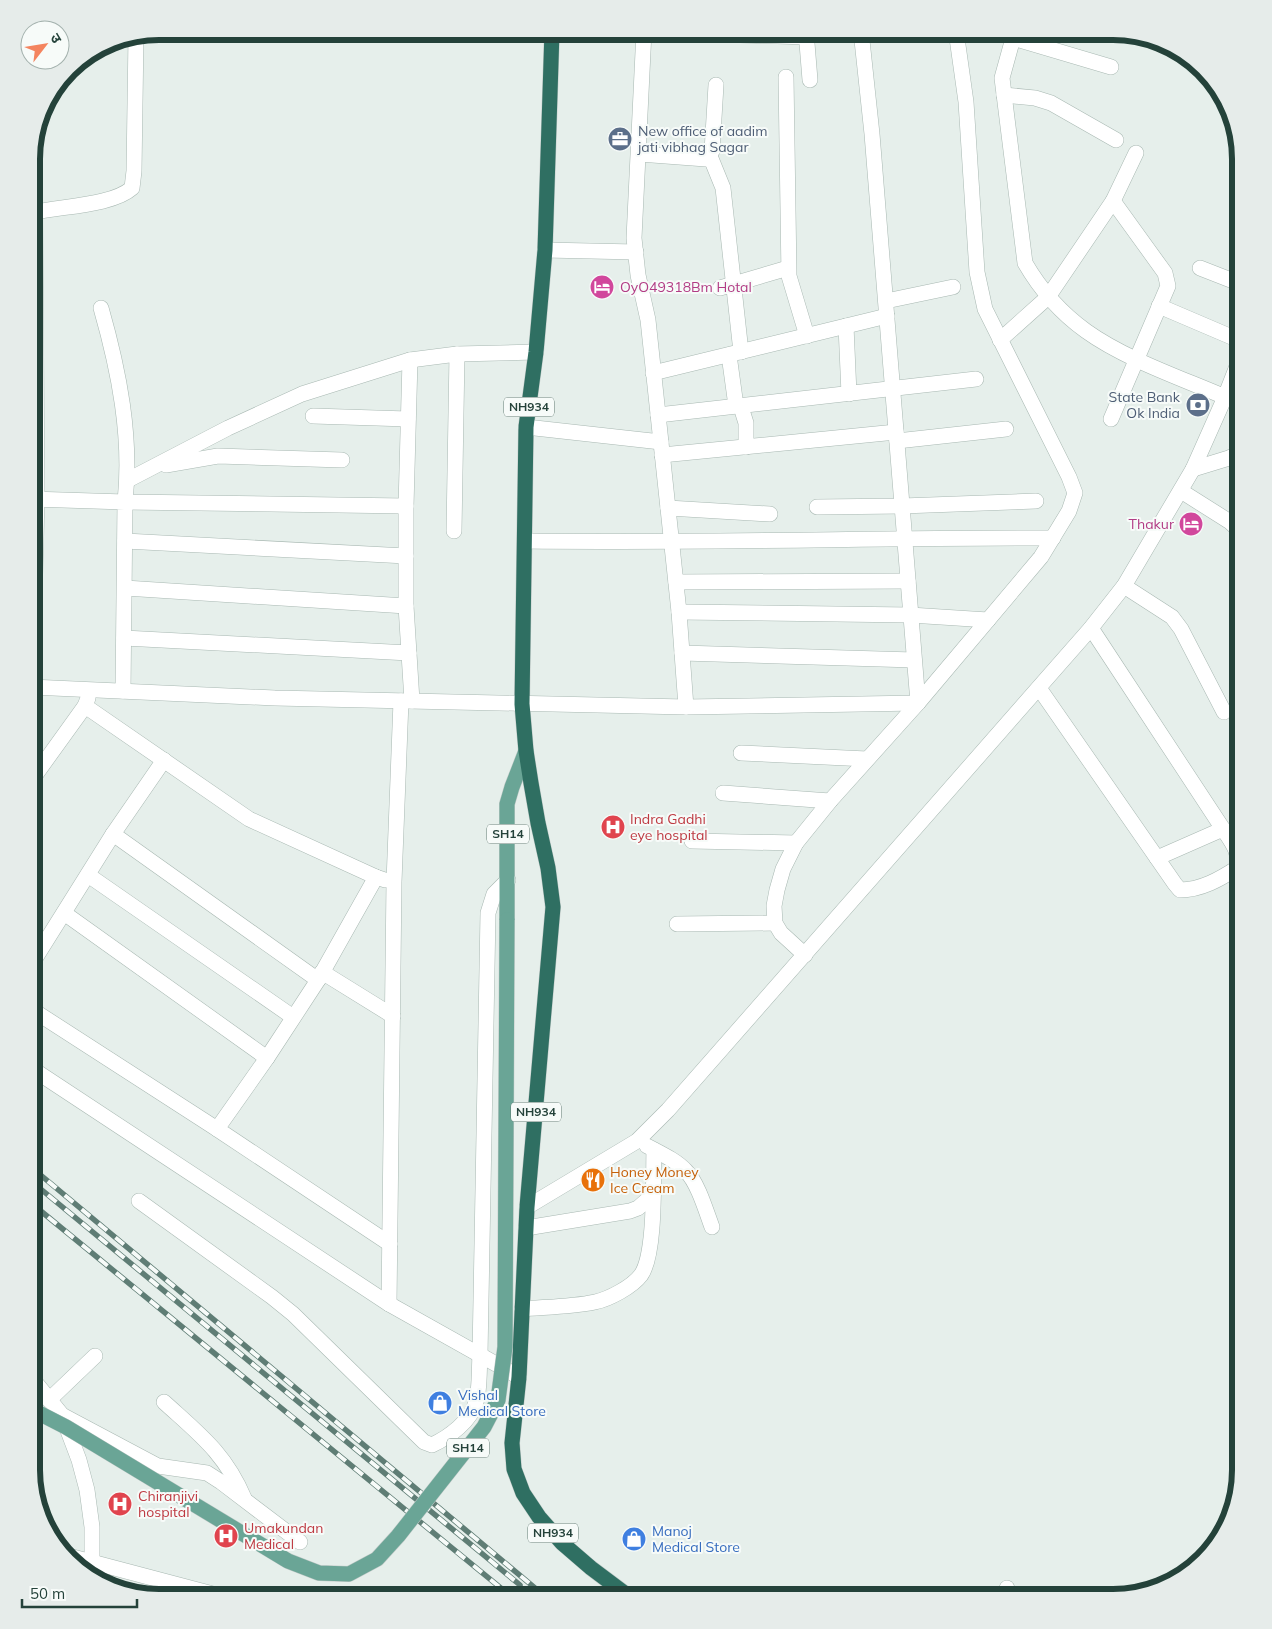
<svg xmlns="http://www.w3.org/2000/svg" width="1272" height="1629" viewBox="0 0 1272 1629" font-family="Mulish,'Noto Sans Devanagari',sans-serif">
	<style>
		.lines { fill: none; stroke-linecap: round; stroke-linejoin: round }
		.minor-casing { stroke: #a8b8b2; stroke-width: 16 }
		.major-casing { stroke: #c2cac8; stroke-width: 16 }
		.highway-casing { stroke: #c2cac8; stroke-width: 16 }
		.minor { stroke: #fff; stroke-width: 15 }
		.major { stroke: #6aa596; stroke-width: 15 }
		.highway { stroke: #2f6f62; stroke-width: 15 }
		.rail-casing { stroke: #5f7d75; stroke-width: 5.5 }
		.rail { stroke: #f7fbf9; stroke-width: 4; stroke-dasharray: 11; stroke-linecap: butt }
		.major-bridge-casing { stroke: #c2cac8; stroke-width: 16; stroke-linecap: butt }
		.major-bridge { stroke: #6aa596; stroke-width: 15 }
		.labels { text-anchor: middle; stroke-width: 4; stroke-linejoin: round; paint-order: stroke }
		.shield { fill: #f7fbf9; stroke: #637a73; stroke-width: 1 }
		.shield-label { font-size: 12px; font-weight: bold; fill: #24423a }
		.service-label { font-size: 14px; fill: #4e5e75; stroke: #f7fbf9; text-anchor: start }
		.hotel-label { font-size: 14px; fill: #b23c85; stroke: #f7fbf9; text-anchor: start }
		.health-label { font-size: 14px; fill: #be3a42; stroke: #f7fbf9; text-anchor: start }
		.food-label { font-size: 14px; fill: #c56008; stroke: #f7fbf9; text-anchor: start }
		.shop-label { font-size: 14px; fill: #366cbe; stroke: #f7fbf9; text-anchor: start }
		.rim { fill: none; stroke: #24423a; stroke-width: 6 }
	</style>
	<rect width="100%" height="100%" fill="#e6efeb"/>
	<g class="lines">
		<defs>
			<g id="minor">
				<path d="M644 31 634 238 638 275 648 320 679 612 686 707"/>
				<path d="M806 31 810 80"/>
				<path d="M1015 31 1002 78 1025 263C1040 289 1061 313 1086 331 1125 359 1181 378 1225 397"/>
				<path d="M644 32 807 37"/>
				<path d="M1013 38 1111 67"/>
				<path d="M786 77 789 276 807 336"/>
				<path d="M1004 95 1035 98 1051 103 1116 140"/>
				<path d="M639 154 706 159 710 156 712 151 716 85"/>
				<path d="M710 156 723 188 741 352"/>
				<path d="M32 213C59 206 112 206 132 188L134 171 136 36"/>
				<path d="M545 250 636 252"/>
				<path d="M1200 268 1241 284"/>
				<path d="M720 288 788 268"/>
				<path d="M886 301 953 287"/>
				<path d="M1159 306 1241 341"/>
				<path d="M101 308C119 371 132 437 125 502L406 506"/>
				<path d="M846 326 849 394"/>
				<path d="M1000 340 1048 297 1113 201 1136 153"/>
				<path d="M729 355 736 406 741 407 746 423V447"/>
				<path d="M410 360 406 506V606L412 701"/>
				<path d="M653 373 887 316"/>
				<path d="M658 415 976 379"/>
				<path d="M313 416 408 419"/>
				<path d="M1111 419 1168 286 1165 273 1113 201"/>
				<path d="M526 427 661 442"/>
				<path d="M897 441 1006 429"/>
				<path d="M662 455 896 432"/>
				<path d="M166 465 218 456 342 460"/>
				<path d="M1193 469 1229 458 1241 452"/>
				<path d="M128 480 228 428 302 394 410 360 457 354 536 352"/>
				<path d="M1181 491 1230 522 1241 532"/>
				<path d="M31 499 125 502 123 691"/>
				<path d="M817 507 902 506 1036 501"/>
				<path d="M668 508 770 514"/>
				<path d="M454 531 457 354"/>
				<path d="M125 541 406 556"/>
				<path d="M525 541C701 543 877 538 1053 538"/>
				<path d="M676 582 908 581"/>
				<path d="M1124 586 1172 617 1181 629 1224 712"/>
				<path d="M125 588 406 606"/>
				<path d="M679 612 910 615 988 620"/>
				<path d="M124 638 409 653"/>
				<path d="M682 653 914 660"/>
				<path d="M31 687 275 698 686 707 918 703 872 134 861 31"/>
				<path d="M32 687 37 499 35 212"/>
				<path d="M1039 688 1175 884 1180 890C1201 890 1220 879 1237 868 1241 853 1231 841 1223 829L1091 628"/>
				<path d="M85 706 249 819 376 877 385 880"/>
				<path d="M741 753 867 759"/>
				<path d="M31 781 85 706 88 698"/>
				<path d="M723 793 830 801"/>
				<path d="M113 834 318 980"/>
				<path d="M692 841 796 843"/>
				<path d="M1157 858 1223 829"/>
				<path d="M88 875 293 1017"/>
				<path d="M376 877 318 980 267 1058 217 1129 390 1244"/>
				<path d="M64 913 267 1058"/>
				<path d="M677 924 775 923"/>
				<path d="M805 955 781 933 775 923 774 906 777 890 783 869 796 843 830 801 918 703 1041 557 1069 511 1075 493 1069 477 985 309 977 272 966 102 956 31"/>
				<path d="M31 965 113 834 164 760"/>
				<path d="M322 972 393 1016"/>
				<path d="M31 1009 217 1129"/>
				<path d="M31 1068 389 1304 519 1377"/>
				<path d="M647 1146C660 1153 676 1160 686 1171 698 1183 706 1211 712 1227"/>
				<path d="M139 1201 272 1297 293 1314 424 1442 432 1445C449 1437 471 1421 476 1402 480 1391 479 1368 480 1355L488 913 494 894 508 880"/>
				<path d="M527 1207 637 1141 668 1110 1091 628 1124 586 1193 469 1225 397 1241 356"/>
				<path d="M526 1228 630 1211 638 1208 653 1195"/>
				<path d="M389 1304 394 882 401 701"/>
				<path d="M522 1309C546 1307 571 1307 595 1302 609 1299 632 1287 641 1275 656 1254 653 1178 654 1150"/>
				<path d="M31 1377 62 1415 79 1460 87 1490 92 1527V1562"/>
				<path d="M49 1400 95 1356"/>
				<path d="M164 1402C199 1434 225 1453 244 1498"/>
				<path d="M62 1415 158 1466 207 1473 221 1482 300 1542"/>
				<path d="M69 1556 228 1598"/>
				<path d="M1007 1588 1008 1598"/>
			</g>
			<path id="major" d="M507 920V804L512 787 526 751"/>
			<path id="highway" d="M552 31 545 250 536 352 526 427 522 704 526 751 531 783 538 823 548 868 553 907 527 1207 519 1377 512 1443 514 1469 523 1493 539 1517 562 1543 591 1568 631 1598"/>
		</defs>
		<use href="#minor" class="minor-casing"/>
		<use href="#major" class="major-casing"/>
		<use href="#highway" class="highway-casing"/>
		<use href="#minor" class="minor"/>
		<use href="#major" class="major"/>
		<use href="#highway" class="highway"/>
		<defs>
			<g id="rail">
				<path d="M31 1167 547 1598"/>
				<path d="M31 1181 520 1585"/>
				<path d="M31 1203 513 1598"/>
			</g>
		</defs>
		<use href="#rail" class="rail-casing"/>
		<use href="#rail" class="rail"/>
		<defs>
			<path id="major-bridge" d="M31 1409 66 1427 288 1561 319 1573 349 1574 377 1559 398 1536 484 1427 498 1400 505 1347 507 920"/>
		</defs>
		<use href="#major-bridge" class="major-bridge-casing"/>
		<use href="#major-bridge" class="major-bridge"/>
	</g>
	<defs>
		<symbol id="office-disc" viewBox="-11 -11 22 22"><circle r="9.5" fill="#5c6f8a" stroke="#f7fbf9"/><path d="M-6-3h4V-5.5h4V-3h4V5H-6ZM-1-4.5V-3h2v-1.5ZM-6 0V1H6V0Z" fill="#fff"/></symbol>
		<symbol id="hotel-disc" viewBox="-11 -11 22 22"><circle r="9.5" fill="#d1479c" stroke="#f7fbf9"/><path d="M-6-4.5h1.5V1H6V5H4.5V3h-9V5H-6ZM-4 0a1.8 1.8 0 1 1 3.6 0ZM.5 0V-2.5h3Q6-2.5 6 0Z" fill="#fff"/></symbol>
		<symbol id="bank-disc" viewBox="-11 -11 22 22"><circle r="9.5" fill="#5c6f8a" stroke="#f7fbf9"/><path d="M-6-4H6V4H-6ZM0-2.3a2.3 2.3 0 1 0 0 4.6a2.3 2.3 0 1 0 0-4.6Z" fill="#fff"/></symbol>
		<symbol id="hospital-disc" viewBox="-11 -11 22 22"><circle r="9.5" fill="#e0444e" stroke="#f7fbf9"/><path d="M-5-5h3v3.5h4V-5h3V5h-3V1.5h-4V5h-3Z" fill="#fff"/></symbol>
		<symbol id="restaurant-disc" viewBox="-11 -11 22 22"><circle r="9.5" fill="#e8710a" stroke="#f7fbf9"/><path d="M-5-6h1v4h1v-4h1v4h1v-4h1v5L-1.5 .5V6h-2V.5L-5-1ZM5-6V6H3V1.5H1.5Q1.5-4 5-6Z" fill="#fff"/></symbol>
		<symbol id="shop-disc" viewBox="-11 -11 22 22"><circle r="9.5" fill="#3f7fe0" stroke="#f7fbf9"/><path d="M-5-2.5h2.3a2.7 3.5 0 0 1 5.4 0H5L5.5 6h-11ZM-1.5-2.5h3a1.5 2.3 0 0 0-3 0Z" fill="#fff"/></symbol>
	</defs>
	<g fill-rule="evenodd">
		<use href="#office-disc" x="606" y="125" width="28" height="28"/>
		<use href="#hotel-disc" x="588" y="273" width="28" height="28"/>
		<use href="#bank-disc" x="1184" y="391" width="28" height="28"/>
		<use href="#hotel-disc" x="1177" y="510" width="28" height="28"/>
		<use href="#hospital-disc" x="599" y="813" width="28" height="28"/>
		<use href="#restaurant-disc" x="579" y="1166" width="28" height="28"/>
		<use href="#shop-disc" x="426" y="1389" width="28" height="28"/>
		<use href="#hospital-disc" x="106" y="1490" width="28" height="28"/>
		<use href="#hospital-disc" x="212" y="1522" width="28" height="28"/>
		<use href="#shop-disc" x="620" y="1525" width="28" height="28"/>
	</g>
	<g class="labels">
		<g class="shield">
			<rect x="504" y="397.5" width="50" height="19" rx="4"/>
			<rect x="487" y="824.5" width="42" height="19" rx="4"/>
			<rect x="511" y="1102.5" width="50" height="19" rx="4"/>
			<rect x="447" y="1438.5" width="42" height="19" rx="4"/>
			<rect x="528" y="1523.5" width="50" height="19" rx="4"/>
		</g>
		<g class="shield-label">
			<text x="529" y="411">NH934</text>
			<text x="508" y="838">SH14</text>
			<text x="536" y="1116">NH934</text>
			<text x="468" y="1452">SH14</text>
			<text x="553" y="1537">NH934</text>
		</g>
		<g class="service-label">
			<text x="638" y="136">New office of aadim<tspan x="638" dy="16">jati vibhag Sagar</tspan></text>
			<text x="1180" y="402" text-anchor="end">State Bank<tspan x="1180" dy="16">Ok India</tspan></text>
		</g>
		<g class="hotel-label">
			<text x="620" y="292">OyO49318Bm Hotal</text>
			<text x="1174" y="529" text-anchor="end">Thakur</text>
		</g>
		<g class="health-label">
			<text x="630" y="824">Indra Gadhi<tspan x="630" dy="16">eye hospital</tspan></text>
			<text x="138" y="1501">Chiranjivi<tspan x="138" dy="16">hospital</tspan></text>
			<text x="244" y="1533">Umakundan<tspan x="244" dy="16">Medical</tspan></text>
		</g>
		<g class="food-label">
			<text x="610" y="1177">Honey Money<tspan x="610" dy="16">Ice Cream</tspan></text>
		</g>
		<g class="shop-label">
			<text x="458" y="1400">Vishal<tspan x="458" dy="16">Medical Store</tspan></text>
			<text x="652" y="1536">Manoj<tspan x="652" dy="16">Medical Store</tspan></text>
		</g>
	</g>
	<path d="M0 0H1272V1629H0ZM159 40H1113A119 119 0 0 1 1232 159V1470A119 119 0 0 1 1113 1589H159A119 119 0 0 1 40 1470V159A119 119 0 0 1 159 40Z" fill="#e6ecea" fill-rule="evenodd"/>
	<path class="rim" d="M159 40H1113A119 119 0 0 1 1232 159V1470A119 119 0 0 1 1113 1589H159A119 119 0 0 1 40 1470V159A119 119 0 0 1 159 40Z"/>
	<g transform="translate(45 45) rotate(59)"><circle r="24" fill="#f7fbf9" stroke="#a3b1ad"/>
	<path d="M0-4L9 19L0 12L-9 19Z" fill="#f4845f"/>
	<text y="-8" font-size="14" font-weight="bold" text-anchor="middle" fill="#24423a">उ</text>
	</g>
	<path d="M22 1599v8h115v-8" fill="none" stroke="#24423a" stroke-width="2.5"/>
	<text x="30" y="1599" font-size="15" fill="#24423a" stroke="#f7fbf9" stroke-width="4" paint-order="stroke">50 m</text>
</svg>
